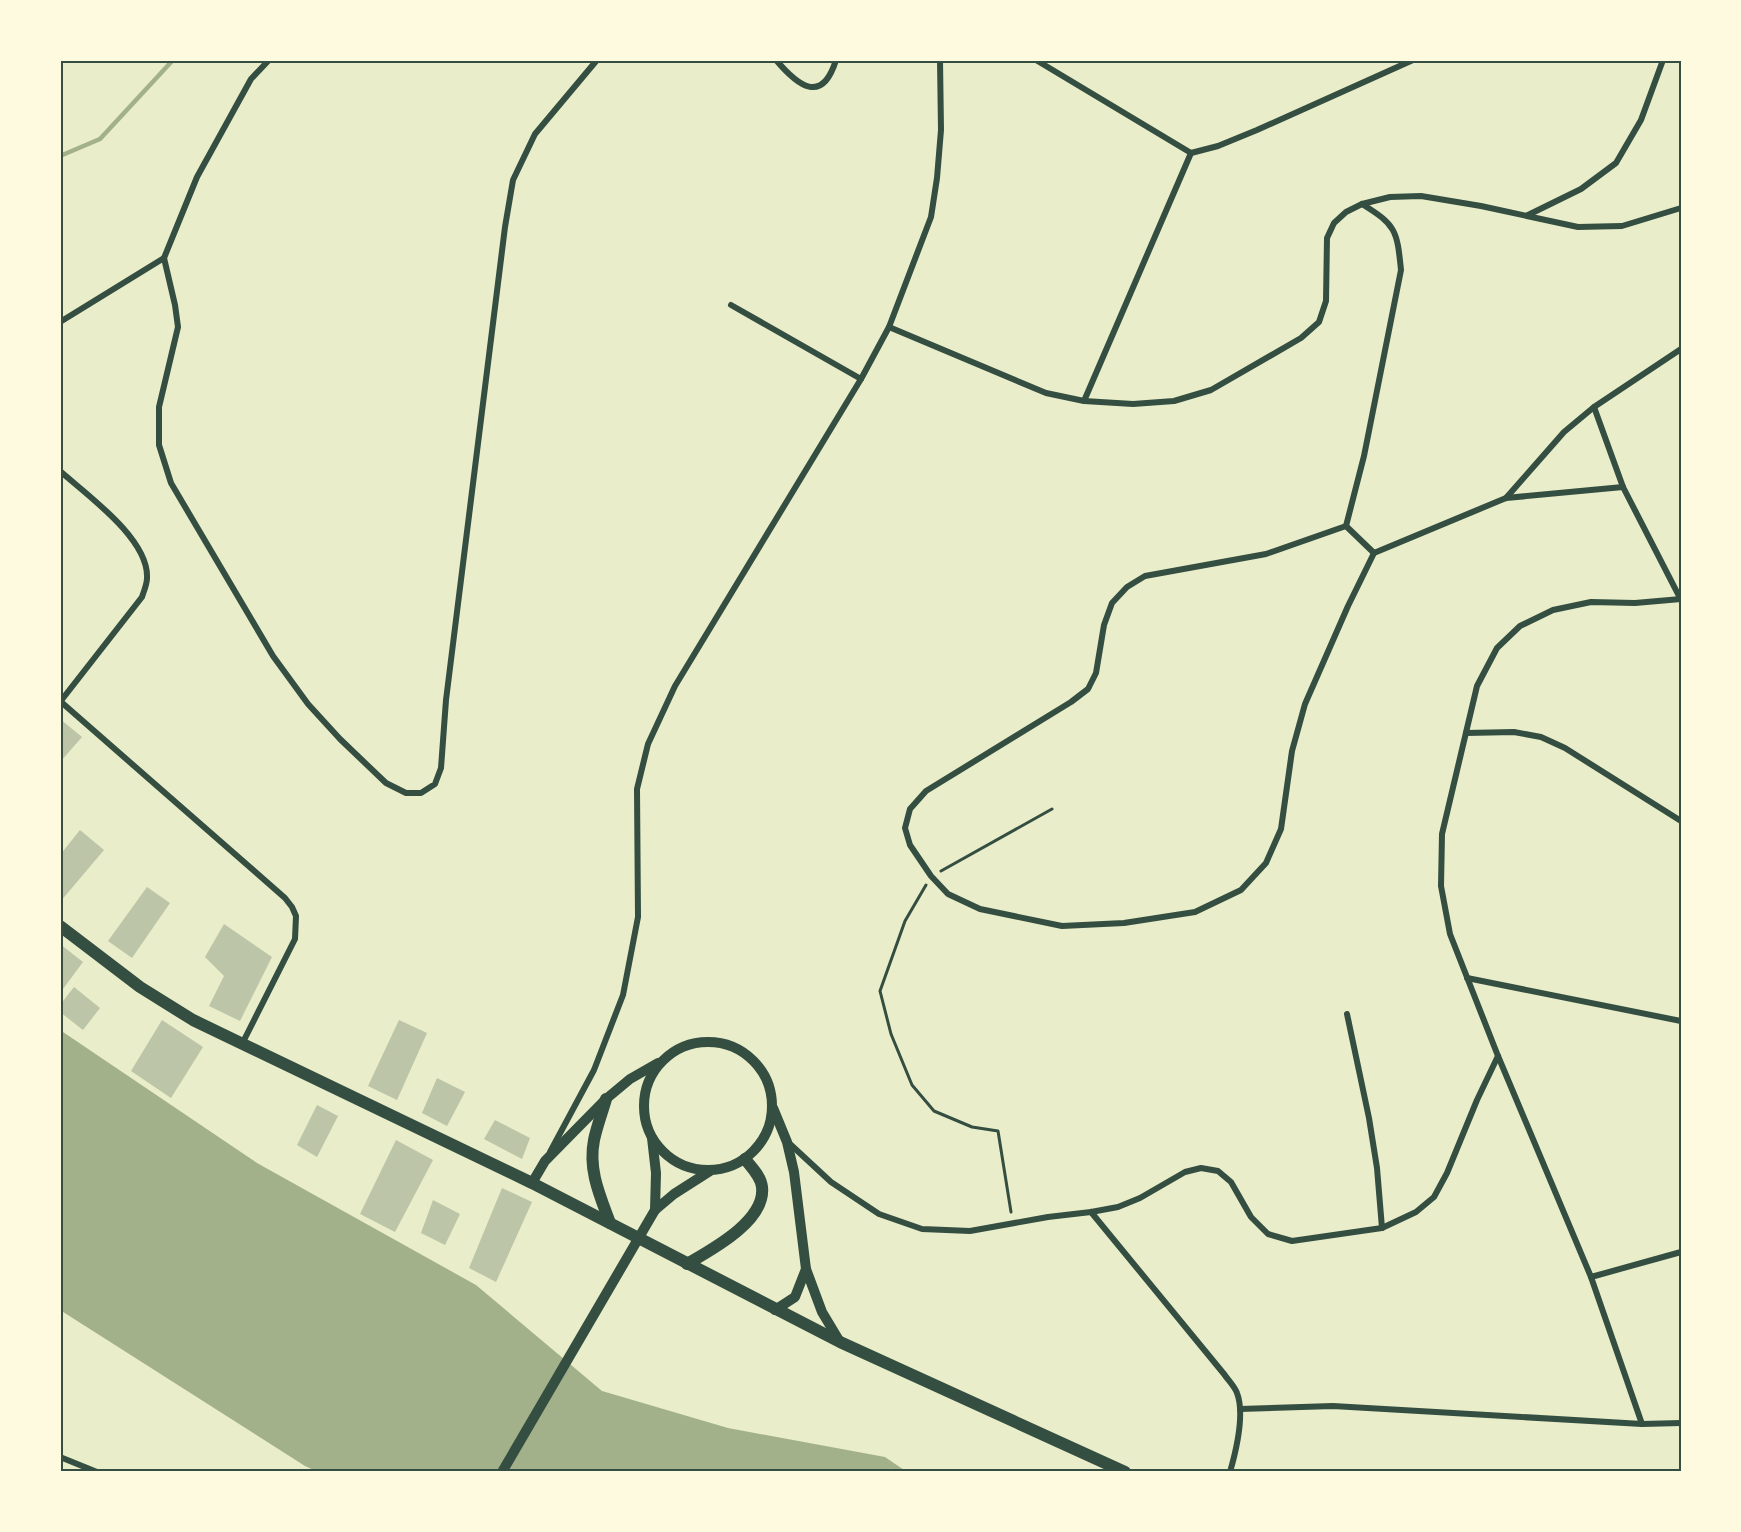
<svg xmlns="http://www.w3.org/2000/svg" width="1741" height="1532" viewBox="0 0 1741 1532" font-family="Signika,sans-serif">
	<style>
		.water { fill: #a3b18a }
		.lines { fill: none; stroke-linecap: round; stroke-linejoin: round }
		.stream { stroke: #a3b18a; stroke-width: 4.5 }
		.building { fill: #bcc5a7 }
		.path { stroke: #344e41; stroke-width: 3 }
		.minor { stroke: #344e41; stroke-width: 6 }
		.tertiary { stroke: #344e41; stroke-width: 10 }
		.secondary { stroke: #344e41; stroke-width: 12 }
		.neatline { fill: none; stroke: #344e41; stroke-width: 2 }
	</style>
	<rect width="100%" height="100%" fill="#e9edc9"/>
	<path class="water" d="M60 1030 257 1163 476 1285 602 1391 728 1428 885 1457 907 1472H318L305 1466 60 1310Z"/>
	<g class="lines">
		<path class="stream" d="M60 156 100 139 173 60"/>
	</g>
	<g class="building">
		<path d="M60 719 82 737 60 762Z"/>
		<path d="M80 830 104 850 60 902V855Z"/>
		<path d="M147 887 170 903 132 958 108 941Z"/>
		<path d="M224 924 272 957 240 1021 209 1006 224 976 205 957Z"/>
		<path d="M60 944 83 962 60 993Z"/>
		<path d="M74 987 100 1008 83 1030 60 1012V1005Z"/>
		<path d="M162 1020 203 1047 171 1098 131 1071Z"/>
		<path d="M399 1020 427 1033 397 1100 368 1086Z"/>
		<path d="M437 1078 465 1092 447 1126 422 1113Z"/>
		<path d="M317 1105 338 1116 317 1157 297 1145Z"/>
		<path d="M495 1120 530 1138 522 1159 484 1139Z"/>
		<path d="M396 1140 433 1160 395 1232 360 1214Z"/>
		<path d="M502 1188 532 1202 496 1282 469 1268Z"/>
		<path d="M433 1200 460 1214 445 1245 421 1233Z"/>
	</g>
	<g class="lines">
		<g class="path">
			<path d="M941 871 1052 809"/>
			<path d="M926 885 905 921 880 991 891 1034 912 1085 934 1111 972 1127 998 1131 1011 1212"/>
		</g>
		<g class="minor">
			<path d="M776 60C798 86 822 105 836 60"/>
			<path d="M1036 60 1191 153"/>
			<path d="M1191 153 1218 146 1257 130 1413 60"/>
			<path d="M1528 215 1581 189 1616 163 1641 120 1663 60"/>
			<path d="M164 258 175 305 178 327 159 407V445L171 483 273 656 308 704 340 739 386 783 406 793H421L435 784 441 768 446 700 505 227 513 180 535 134 597 60"/>
			<path d="M731 305 861 379"/>
			<path d="M60 322 164 258 197 177 251 79 269 60"/>
			<path d="M889 327 1046 393 1084 401 1133 404 1174 401 1211 390 1301 338 1319 322 1326 301 1327 238 1334 223 1346 212 1362 204 1390 197 1421 196 1481 206 1578 227 1622 226 1681 208"/>
			<path d="M1084 401 1191 153"/>
			<path d="M1594 407 1623 487 1680 598"/>
			<path d="M60 471C87 495 149 539 147 578 147 584 144 591 142 597L60 702"/>
			<path d="M1506 498 1564 432 1594 407 1681 349"/>
			<path d="M1346 526 1266 554 1145 576 1127 587 1112 603 1104 625 1096 673 1088 689 1071 702 926 791 910 809 905 828 910 845 931 876 948 894 980 909 1062 926 1124 923 1195 912 1241 890 1266 863 1281 829 1292 751 1305 704 1348 606 1374 553 1506 498 1623 487"/>
			<path d="M1346 526 1364 456 1401 270C1397 230 1396 225 1362 204"/>
			<path d="M1346 526 1374 553"/>
			<path d="M60 701 285 898 292 907 296 916 295 939 242 1044"/>
			<path d="M1466 733 1514 732 1541 737 1565 748 1681 821"/>
			<path d="M1467 978 1681 1021"/>
			<path d="M1347 1014 1369 1118 1377 1168 1382 1228"/>
			<path d="M790 1144 831 1182 879 1214 922 1229 970 1231 1048 1217 1091 1212 1118 1207 1140 1198 1185 1172 1201 1168 1218 1171 1231 1182 1251 1217 1268 1234 1292 1241 1382 1228 1416 1212 1434 1197 1447 1173 1477 1100 1498 1056"/>
			<path d="M550 1152 594 1070 623 995 638 917 637 789 648 744 675 686 861 379 889 327 931 217 937 178 941 130 940 60"/>
			<path d="M1091 1212 1224 1374C1228 1380 1235 1387 1237 1393 1245 1414 1236 1451 1230 1472"/>
			<path d="M1591 1277 1681 1252"/>
			<path d="M1240 1409 1333 1406 1642 1424 1681 1423"/>
			<path d="M1642 1424 1591 1277 1498 1056 1450 934 1441 886 1442 834 1477 686 1497 648 1520 626 1553 610 1591 602 1635 603 1681 599"/>
			<path d="M60 1457 97 1472"/>
		</g>
		<g class="tertiary">
			<circle cx="708" cy="1106" r="64"/>
			<path d="M773 1108 787 1142 794 1172 806 1269 822 1312 840 1342"/>
			<path d="M652 1138 656 1173 655 1210"/>
			<path d="M532 1183 545 1161 606 1099 630 1079 658 1063"/>
			<path d="M775 1310 795 1297 806 1269"/>
			<path d="M502 1472 655 1210 674 1194 710 1171"/>
		</g>
		<g class="secondary">
			<path d="M60 926 140 987 193 1020 532 1183 840 1342 1125 1472"/>
			<path d="M606 1099C602 1113 597 1126 594 1140 588 1170 600 1196 610 1223"/>
			<path d="M687 1264C711 1250 766 1221 762 1187 761 1176 751 1167 745 1159"/>
		</g>
	</g>
	<rect width="1741" height="1532" fill="none" stroke="#fefae0" stroke-width="123"/>
	<rect x="62" y="62" width="1618" height="1408" class="neatline"/>
</svg>
